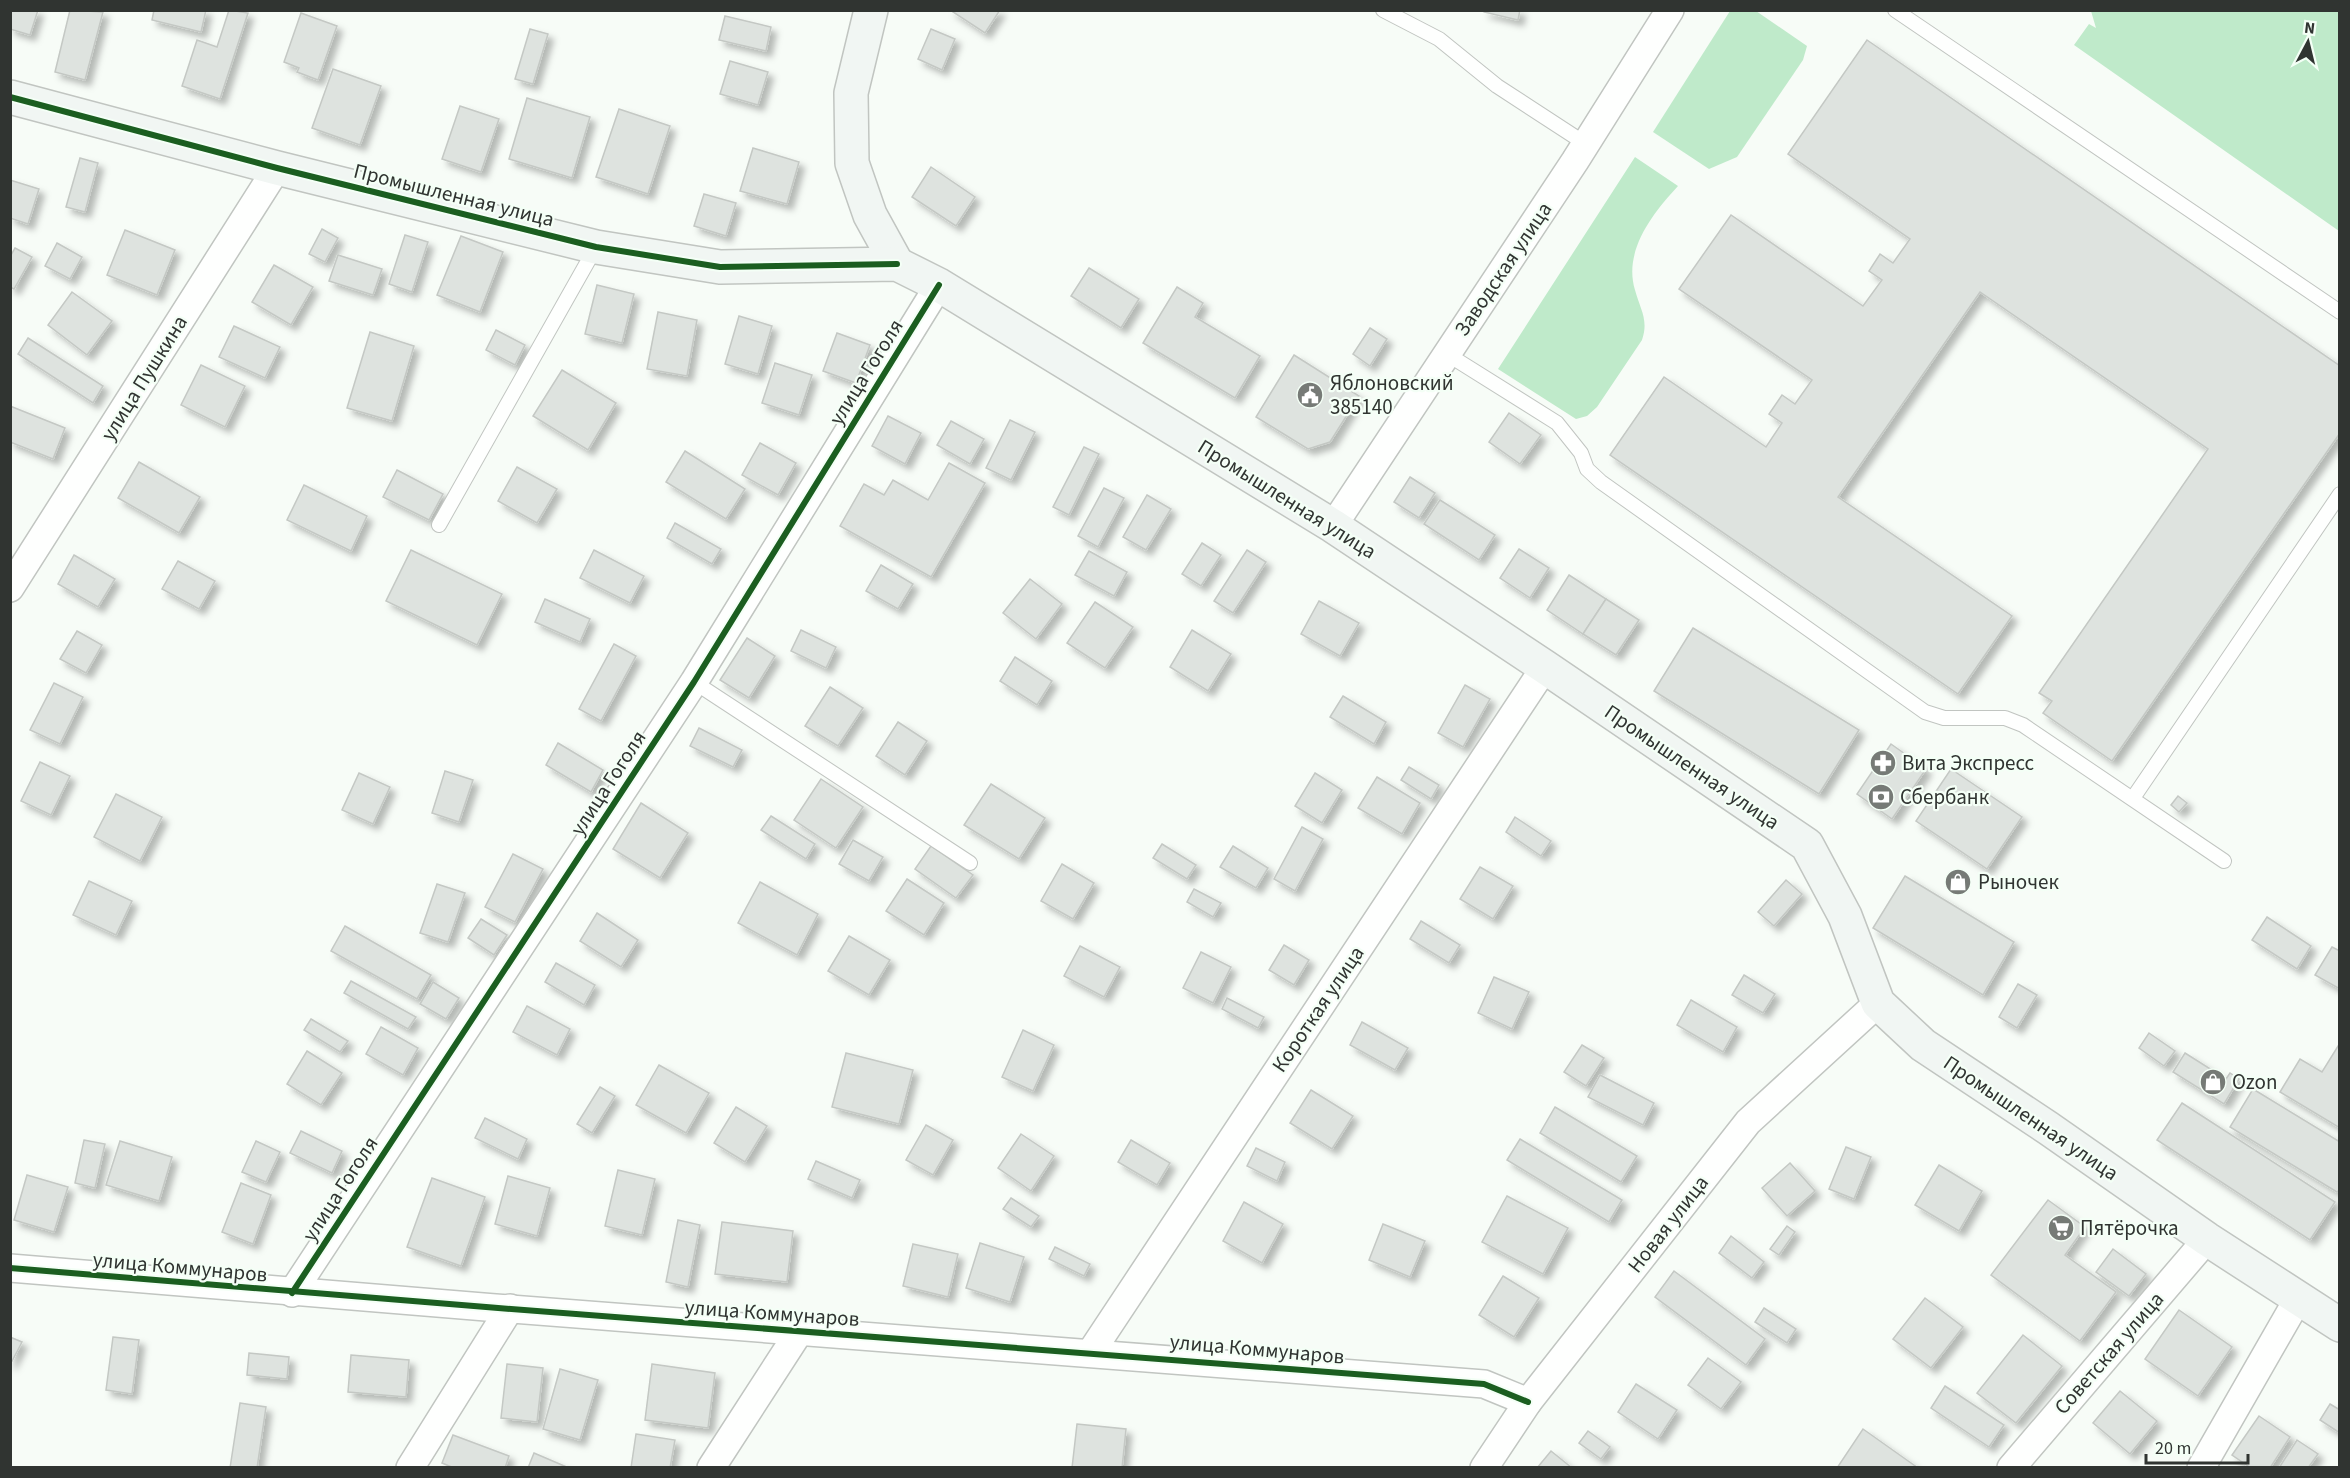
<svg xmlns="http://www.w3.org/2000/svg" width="2350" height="1478" viewBox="0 0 2350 1478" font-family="'Source Sans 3',sans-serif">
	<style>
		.green { fill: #bfeaca }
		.building { fill: #dee3df; stroke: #c4c8c4; stroke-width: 1.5; filter: url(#shadow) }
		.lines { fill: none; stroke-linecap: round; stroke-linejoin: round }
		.lane-casing { stroke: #c1c5c1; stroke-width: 16 }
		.street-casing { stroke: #c1c5c1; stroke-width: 30 }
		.secondary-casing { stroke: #c1c5c1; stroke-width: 36 }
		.lane { stroke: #fefffe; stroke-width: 14 }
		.street { stroke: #fefffe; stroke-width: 27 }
		.secondary { stroke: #f1f6f3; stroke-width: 33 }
		.cycleway-casing { stroke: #f4fff6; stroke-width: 10 }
		.cycleway { stroke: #1b5e20; stroke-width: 6 }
		.labels { text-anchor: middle; stroke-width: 4.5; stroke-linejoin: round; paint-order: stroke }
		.street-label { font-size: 21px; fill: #303431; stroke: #f4fff6 }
		.poi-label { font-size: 21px; fill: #303431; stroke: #f4fff6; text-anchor: start }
	</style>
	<defs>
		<filter id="shadow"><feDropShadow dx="5.5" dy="5.5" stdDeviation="3" flood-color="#0004"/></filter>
	</defs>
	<rect width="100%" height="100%" fill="#f7fcf7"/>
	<g class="green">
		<path d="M1730 11H1756L1807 46 1803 60 1737 157 1709 169 1653 132Z"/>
		<path d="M2091 11H2339V231L2074 45 2089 24 2096 28Z"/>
		<path d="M1635 157 1678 186C1653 213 1623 251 1635 290 1640 309 1649 320 1642 340L1597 407 1587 416 1576 419 1498 369Z"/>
	</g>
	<g class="building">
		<path d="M10 10H38L30 35 10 29Z"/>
		<path d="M70 10 103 12 85 80 55 72Z"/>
		<path d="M154 10H206L201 32 152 20Z"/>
		<path d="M229 10 248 13 220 99 182 86 197 40 217 47Z"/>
		<path d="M950 10H1000L985 33Z"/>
		<path d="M1484 10H1520L1518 20 1484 12Z"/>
		<path d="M301 13 337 26 318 80 297 72 299 68 284 62Z"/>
		<path d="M725 16 771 27 766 51 719 40Z"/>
		<path d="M530 29 548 34 533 84 515 79Z"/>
		<path d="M931 29 955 39 942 70 918 59Z"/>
		<path d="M1867 40 2340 366V433L2112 761 2043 713 2052 701 2039 693 2208 449 1980 292 1838 497 2012 616 1958 694 1610 455 1664 377 1766 447 1782 423 1769 414 1782 395 1795 404 1812 380 1679 289 1731 215 1863 306 1882 280 1869 271 1880 254 1893 263 1910 239 1788 154Z"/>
		<path d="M730 61 768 72 758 105 720 94Z"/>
		<path d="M333 69 381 86 360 145 312 128Z"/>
		<path d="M527 98 590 117 572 178 509 159Z"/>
		<path d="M460 106 499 119 481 172 442 159Z"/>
		<path d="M619 109 670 126 648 194 596 177Z"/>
		<path d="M753 148 799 162 787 204 740 191Z"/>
		<path d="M80 158 98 163 85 212 66 207Z"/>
		<path d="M931 167 975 197 956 226 912 197Z"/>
		<path d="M10 180 39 189 28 224 10 218Z"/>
		<path d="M704 194 736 203 726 236 694 226Z"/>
		<path d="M322 229 338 238 325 262 309 254Z"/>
		<path d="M125 230 175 250 157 295 107 275Z"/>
		<path d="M405 235 428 242 412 292 389 284Z"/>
		<path d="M461 236 503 252 480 312 437 295Z"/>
		<path d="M57 243 82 257 70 279 45 266Z"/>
		<path d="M15 248 32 257 14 289 10 287V257Z"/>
		<path d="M338 255 382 269 373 295 329 281Z"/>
		<path d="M274 265 313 287 291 325 252 302Z"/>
		<path d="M1089 268 1139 299 1121 328 1071 296Z"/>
		<path d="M597 285 634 294 622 343 585 334Z"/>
		<path d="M1177 287 1203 303 1195 317 1260 356 1235 398 1143 343Z"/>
		<path d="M72 292 112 321 87 355 48 325Z"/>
		<path d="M658 312 697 320 687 376 647 369Z"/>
		<path d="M739 316 772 326 758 374 725 364Z"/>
		<path d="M234 326 280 347 265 378 219 357Z"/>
		<path d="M1370 328 1387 339 1370 366 1353 354Z"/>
		<path d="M496 330 525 345 515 365 486 350Z"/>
		<path d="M370 332 414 346 392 421 347 408Z"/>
		<path d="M837 333 870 345 856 383 823 371Z"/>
		<path d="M28 338 103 386 93 403 18 354Z"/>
		<path d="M1294 355 1359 396 1330 442 1308 449 1256 417Z"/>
		<path d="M775 363 812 375 799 415 762 403Z"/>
		<path d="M201 365 245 386 225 427 181 405Z"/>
		<path d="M562 370 616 403 588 450 533 416Z"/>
		<path d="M10 406 65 428 53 459 10 442Z"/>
		<path d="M1509 413 1541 435 1520 464 1489 442Z"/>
		<path d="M888 416 921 433 905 464 872 446Z"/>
		<path d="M1010 420 1035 432 1011 480 986 468Z"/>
		<path d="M951 421 984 439 970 464 937 445Z"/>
		<path d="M760 443 796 463 778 495 742 475Z"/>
		<path d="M1084 447 1099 454 1069 515 1053 507Z"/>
		<path d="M685 451 745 489 726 519 666 482Z"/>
		<path d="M139 462 200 497 179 533 118 498Z"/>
		<path d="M949 463 985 483 931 577 840 526 864 484 884 495 893 480 928 500Z"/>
		<path d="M517 467 557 489 537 523 498 501Z"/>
		<path d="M397 470 443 494 429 520 383 497Z"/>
		<path d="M1410 477 1435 493 1419 518 1394 502Z"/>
		<path d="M304 485 367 516 351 551 287 520Z"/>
		<path d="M1104 488 1124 498 1098 547 1078 536Z"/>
		<path d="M1147 495 1171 509 1146 550 1123 537Z"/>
		<path d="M1440 500 1495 535 1479 560 1424 524Z"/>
		<path d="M675 523 721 549 712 564 667 538Z"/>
		<path d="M1202 543 1221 555 1201 586 1182 574Z"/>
		<path d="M1519 549 1549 568 1530 598 1500 578Z"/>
		<path d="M411 550 502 594 477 645 386 601Z"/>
		<path d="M594 550 644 576 630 603 580 578Z"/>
		<path d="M1247 550 1266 562 1233 613 1214 601Z"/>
		<path d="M1089 551 1127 572 1114 596 1075 575Z"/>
		<path d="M74 555 115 579 98 607 58 584Z"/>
		<path d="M178 561 215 581 199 609 162 589Z"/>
		<path d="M881 565 913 584 898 609 866 591Z"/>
		<path d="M1569 575 1606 599 1583 634 1547 610Z"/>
		<path d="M1030 579 1062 604 1036 639 1003 613Z"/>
		<path d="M545 599 590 619 580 642 535 622Z"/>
		<path d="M1606 599 1639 620 1616 655 1583 634Z"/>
		<path d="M1319 601 1359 623 1340 656 1301 634Z"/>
		<path d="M1095 602 1133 627 1105 668 1067 643Z"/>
		<path d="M1693 628 1859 730 1819 794 1654 691Z"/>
		<path d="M801 630 836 647 826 668 791 651Z"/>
		<path d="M1192 630 1231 654 1208 691 1170 667Z"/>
		<path d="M77 631 102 645 86 673 60 659Z"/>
		<path d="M747 638 775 656 749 698 720 680Z"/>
		<path d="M614 644 636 656 601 721 579 709Z"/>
		<path d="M1015 657 1052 681 1037 705 1000 681Z"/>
		<path d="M54 683 83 697 60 744 30 730Z"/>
		<path d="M1465 685 1490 699 1463 747 1438 733Z"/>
		<path d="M830 687 863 708 838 746 805 726Z"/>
		<path d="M1343 696 1386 722 1374 744 1330 717Z"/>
		<path d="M898 722 927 741 905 775 876 756Z"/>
		<path d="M699 728 742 750 733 767 690 746Z"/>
		<path d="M558 743 603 770 591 792 546 765Z"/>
		<path d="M1891 744 1926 769 1892 819 1857 794Z"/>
		<path d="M40 762 70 776 51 815 21 801Z"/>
		<path d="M1409 767 1439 785 1431 799 1401 780Z"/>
		<path d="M1951 769 2022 817 1987 869 1916 821Z"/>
		<path d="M445 771 473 780 459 822 432 813Z"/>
		<path d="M359 773 390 787 373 824 342 810Z"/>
		<path d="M1315 773 1342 790 1322 823 1295 806Z"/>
		<path d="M1377 777 1420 803 1402 834 1358 808Z"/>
		<path d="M821 779 863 807 836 848 794 820Z"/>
		<path d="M991 784 1045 818 1019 859 964 825Z"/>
		<path d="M116 794 162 817 140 861 94 837Z"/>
		<path d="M2178 796 2187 803 2179 812 2171 805Z"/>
		<path d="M641 803 688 833 660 878 613 849Z"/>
		<path d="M771 816 815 844 806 859 761 830Z"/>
		<path d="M1515 817 1551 841 1541 856 1506 832Z"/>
		<path d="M1302 827 1323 839 1295 891 1274 879Z"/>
		<path d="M853 840 883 857 869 881 839 864Z"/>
		<path d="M1162 844 1196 865 1187 879 1153 858Z"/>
		<path d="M931 846 973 875 956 898 915 869Z"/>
		<path d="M1233 846 1268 868 1256 888 1220 867Z"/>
		<path d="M513 854 543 869 515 922 485 907Z"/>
		<path d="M1062 864 1094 883 1073 919 1041 901Z"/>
		<path d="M1480 867 1513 886 1493 919 1460 899Z"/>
		<path d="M1905 876 2014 942 1983 995 1873 928Z"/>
		<path d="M907 879 944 903 924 935 886 911Z"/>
		<path d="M1786 880 1802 894 1774 926 1758 912Z"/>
		<path d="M89 881 132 901 116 935 73 915Z"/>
		<path d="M760 882 818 914 797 955 738 923Z"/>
		<path d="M437 884 465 893 448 942 420 933Z"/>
		<path d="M1194 889 1221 903 1213 917 1187 902Z"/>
		<path d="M597 913 638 940 621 967 580 941Z"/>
		<path d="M2267 917 2311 946 2297 969 2252 940Z"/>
		<path d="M481 919 507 935 494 955 468 938Z"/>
		<path d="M1421 921 1460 945 1449 963 1410 939Z"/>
		<path d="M345 926 431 975 417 999 331 951Z"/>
		<path d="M849 936 890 960 869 995 828 971Z"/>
		<path d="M1284 945 1309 960 1294 985 1269 970Z"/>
		<path d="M1080 946 1120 967 1104 997 1064 976Z"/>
		<path d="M2332 947 2340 951V989L2315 975Z"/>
		<path d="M1201 952 1231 967 1213 1003 1183 988Z"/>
		<path d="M556 963 595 985 584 1005 545 982Z"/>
		<path d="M1744 975 1775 994 1763 1013 1732 995Z"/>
		<path d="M1494 977 1529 992 1512 1029 1478 1013Z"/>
		<path d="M351 981 416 1017 408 1029 344 993Z"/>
		<path d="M433 982 459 998 446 1019 420 1004Z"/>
		<path d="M2018 984 2037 995 2017 1028 1999 1017Z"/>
		<path d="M1227 998 1264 1017 1258 1028 1222 1009Z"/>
		<path d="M1691 1000 1737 1027 1723 1052 1677 1025Z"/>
		<path d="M527 1006 570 1029 557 1055 513 1032Z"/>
		<path d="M311 1019 348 1041 340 1052 304 1030Z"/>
		<path d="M1362 1022 1408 1048 1395 1070 1350 1045Z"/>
		<path d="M381 1027 418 1048 403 1075 366 1054Z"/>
		<path d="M1023 1030 1054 1045 1033 1091 1002 1077Z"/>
		<path d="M2149 1033 2175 1051 2164 1066 2139 1048Z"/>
		<path d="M2340 1043V1128L2280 1092 2300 1059 2322 1072Z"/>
		<path d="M1582 1045 1604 1058 1586 1086 1564 1072Z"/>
		<path d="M307 1051 342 1073 321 1105 287 1084Z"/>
		<path d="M846 1053 913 1070 899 1124 832 1107Z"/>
		<path d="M2185 1053 2226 1079 2230 1073 2239 1079 2224 1104 2173 1072Z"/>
		<path d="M659 1065 709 1093 686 1133 636 1105Z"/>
		<path d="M1600 1075 1654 1103 1643 1125 1588 1097Z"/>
		<path d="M600 1087 615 1096 592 1133 577 1124Z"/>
		<path d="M2253 1089 2340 1142V1189L2337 1192 2230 1127Z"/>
		<path d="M1311 1090 1353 1116 1332 1149 1290 1123Z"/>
		<path d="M2182 1103 2335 1202 2310 1240 2157 1140Z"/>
		<path d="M736 1107 767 1126 745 1162 714 1143Z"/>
		<path d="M1555 1107 1637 1156 1621 1182 1540 1133Z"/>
		<path d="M485 1118 527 1139 518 1159 475 1138Z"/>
		<path d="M926 1125 953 1140 933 1175 906 1160Z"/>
		<path d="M301 1131 342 1151 332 1173 290 1153Z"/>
		<path d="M1021 1134 1054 1156 1031 1191 998 1168Z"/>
		<path d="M1520 1139 1622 1200 1609 1222 1507 1160Z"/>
		<path d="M84 1140 105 1144 95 1188 75 1183Z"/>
		<path d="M1131 1140 1170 1163 1157 1185 1118 1162Z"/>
		<path d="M120 1141 172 1157 159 1201 106 1185Z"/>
		<path d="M256 1141 280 1152 266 1182 242 1172Z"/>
		<path d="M1846 1147 1871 1157 1854 1199 1829 1189Z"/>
		<path d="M1256 1148 1285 1162 1277 1181 1247 1166Z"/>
		<path d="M816 1161 860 1180 852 1198 808 1179Z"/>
		<path d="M1790 1163 1815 1191 1787 1216 1762 1188Z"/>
		<path d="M1939 1165 1982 1191 1959 1231 1915 1205Z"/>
		<path d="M618 1170 655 1179 642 1235 605 1226Z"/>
		<path d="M27 1175 68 1187 54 1232 14 1220Z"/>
		<path d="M508 1176 550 1188 537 1236 495 1224Z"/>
		<path d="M432 1178 485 1197 461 1266 407 1247Z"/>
		<path d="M241 1183 271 1195 253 1244 222 1232Z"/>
		<path d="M1507 1196 1568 1228 1543 1274 1482 1242Z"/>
		<path d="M1011 1198 1039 1216 1031 1227 1003 1209Z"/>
		<path d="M2048 1200 2085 1227 2065 1255 2116 1292 2080 1341 1991 1275Z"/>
		<path d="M1244 1202 1283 1224 1262 1263 1223 1241Z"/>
		<path d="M678 1220 700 1225 688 1287 666 1282Z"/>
		<path d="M722 1222 793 1231 787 1282 715 1274Z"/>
		<path d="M1383 1224 1425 1241 1410 1277 1369 1260Z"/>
		<path d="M1787 1226 1795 1232 1779 1255 1770 1249Z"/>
		<path d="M1731 1236 1764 1262 1752 1278 1719 1253Z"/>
		<path d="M980 1243 1024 1257 1010 1302 966 1288Z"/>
		<path d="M913 1244 958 1254 948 1297 903 1286Z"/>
		<path d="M1055 1247 1090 1264 1084 1276 1049 1259Z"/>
		<path d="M2113 1249 2146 1274 2129 1296 2096 1272Z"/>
		<path d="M1674 1271 1765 1339 1746 1365 1655 1297Z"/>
		<path d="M1503 1276 1539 1298 1514 1337 1479 1315Z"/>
		<path d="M1925 1298 1963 1327 1931 1368 1893 1339Z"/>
		<path d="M1764 1308 1796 1329 1787 1343 1755 1322Z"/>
		<path d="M2179 1310 2232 1347 2198 1396 2145 1359Z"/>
		<path d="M2023 1335 2062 1366 2016 1423 1977 1393Z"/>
		<path d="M10 1337 22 1342 10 1365Z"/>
		<path d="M113 1337 139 1340 132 1394 106 1390Z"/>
		<path d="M249 1353 289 1357 287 1379 247 1375Z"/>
		<path d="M351 1355 409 1360 406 1397 348 1392Z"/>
		<path d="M1708 1358 1741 1382 1721 1409 1688 1385Z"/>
		<path d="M507 1364 543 1368 537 1422 501 1418Z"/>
		<path d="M652 1364 715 1373 708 1428 645 1420Z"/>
		<path d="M560 1369 598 1380 580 1440 543 1429Z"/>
		<path d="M1636 1384 1677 1410 1658 1439 1618 1412Z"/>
		<path d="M1945 1386 2004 1425 1989 1447 1931 1408Z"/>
		<path d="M2120 1391 2157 1421 2130 1454 2093 1423Z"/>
		<path d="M240 1403 266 1407 257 1468H230Z"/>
		<path d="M2330 1404 2340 1410V1433L2320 1420Z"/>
		<path d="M2259 1416 2290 1437 2270 1468H2251L2232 1455Z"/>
		<path d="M1077 1424 1126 1429 1122 1468H1072Z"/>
		<path d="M1863 1429 1918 1468H1837Z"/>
		<path d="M1588 1431 1610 1447 1601 1459 1579 1443Z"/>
		<path d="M636 1434 675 1440 670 1468H631Z"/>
		<path d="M453 1435 509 1456 505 1468H454L442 1463Z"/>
		<path d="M2297 1440 2318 1454 2308 1468H2279Z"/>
		<path d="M1551 1451 1572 1468H1537Z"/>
		<path d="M534 1453 569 1468H528Z"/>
	</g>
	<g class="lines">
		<defs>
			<g id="lane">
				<path d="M1383 10 1439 39 1497 86 1586 144"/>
				<path d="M1895 10 2340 312"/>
				<path d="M1447 354 1557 423 1581 453 1587 469 1601 482 1925 712 1944 718H2005L2023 725 2224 861"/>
				<path d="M439 525 596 247"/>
				<path d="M694 682 970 863"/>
				<path d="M2133 798 2340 494"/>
			</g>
			<g id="street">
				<path d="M1333 526 1575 161 1670 10"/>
				<path d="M10 588 277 168"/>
				<path d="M10 1268C501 1311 993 1344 1484 1384L1528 1402"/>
				<path d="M292 1293 694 682 939 285"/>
				<path d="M1091 1352 1545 667"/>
				<path d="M410 1468 510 1308"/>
				<path d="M711 1468 799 1332"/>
				<path d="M1484 1468 1528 1402 1748 1122 1878 1003"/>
				<path d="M2011 1468 2207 1239"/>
				<path d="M2201 1468 2298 1299"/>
			</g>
			<g id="secondary">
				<path d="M871 10 851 93 852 163 870 215 897 264"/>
				<path d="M10 97 277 168 596 247 720 267 897 264 939 285 1333 526 1545 667 1807 845 1845 916 1878 1003 1923 1045 2048 1128 2207 1239 2340 1325"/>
			</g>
		</defs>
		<use href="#lane" class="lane-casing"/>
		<use href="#street" class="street-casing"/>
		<use href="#secondary" class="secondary-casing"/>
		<use href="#lane" class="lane"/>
		<use href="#street" class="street"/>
		<use href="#secondary" class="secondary"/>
		<defs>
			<g id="cycleway">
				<path d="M10 97 277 168 596 247 720 267 897 264"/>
				<path d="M10 1268C501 1311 993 1344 1484 1384L1528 1402"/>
				<path d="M292 1293 694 682 939 285"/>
			</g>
		</defs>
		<use href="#cycleway" class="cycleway-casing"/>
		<use href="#cycleway" class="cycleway"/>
	</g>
	<defs>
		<symbol id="civic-disc" viewBox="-11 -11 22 22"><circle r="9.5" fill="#767a76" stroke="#f4fff6"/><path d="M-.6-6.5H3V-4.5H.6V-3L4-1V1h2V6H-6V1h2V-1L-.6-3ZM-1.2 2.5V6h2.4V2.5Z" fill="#fff"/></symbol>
		<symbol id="pharmacy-disc" viewBox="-11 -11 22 22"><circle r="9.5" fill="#767a76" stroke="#f4fff6"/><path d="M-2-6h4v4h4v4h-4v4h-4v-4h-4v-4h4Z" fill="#fff"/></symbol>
		<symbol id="bank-disc" viewBox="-11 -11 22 22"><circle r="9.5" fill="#767a76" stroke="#f4fff6"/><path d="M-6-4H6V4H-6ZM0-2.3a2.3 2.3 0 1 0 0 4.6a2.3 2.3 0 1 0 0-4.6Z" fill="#fff"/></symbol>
		<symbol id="shop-disc" viewBox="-11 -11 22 22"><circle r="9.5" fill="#767a76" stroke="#f4fff6"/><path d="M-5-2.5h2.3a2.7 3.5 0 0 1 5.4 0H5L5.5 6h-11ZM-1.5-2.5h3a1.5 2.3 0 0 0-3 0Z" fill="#fff"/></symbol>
		<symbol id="supermarket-disc" viewBox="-11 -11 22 22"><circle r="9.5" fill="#767a76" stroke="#f4fff6"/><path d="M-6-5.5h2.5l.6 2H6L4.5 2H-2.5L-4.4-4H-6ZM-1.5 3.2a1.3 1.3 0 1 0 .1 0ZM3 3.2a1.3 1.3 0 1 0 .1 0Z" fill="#fff"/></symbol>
	</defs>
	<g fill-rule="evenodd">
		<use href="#civic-disc" x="1295" y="380" width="30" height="30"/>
		<use href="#pharmacy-disc" x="1868" y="748" width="30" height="30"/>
		<use href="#bank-disc" x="1866" y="782" width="30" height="30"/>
		<use href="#shop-disc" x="1943" y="867" width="30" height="30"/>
		<use href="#shop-disc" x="2198" y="1067" width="30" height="30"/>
		<use href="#supermarket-disc" x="2046" y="1213" width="30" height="30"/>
	</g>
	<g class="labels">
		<g class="street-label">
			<text transform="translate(454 195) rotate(14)" y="7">Промышленная улица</text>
			<text transform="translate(1503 269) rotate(-56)" y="7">Заводская улица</text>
			<text transform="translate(866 372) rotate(-58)" y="7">улица Гоголя</text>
			<text transform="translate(144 378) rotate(-58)" y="7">улица Пушкина</text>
			<text transform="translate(1287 499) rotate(32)" y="7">Промышленная улица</text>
			<text transform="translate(1692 767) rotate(34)" y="7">Промышленная улица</text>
			<text transform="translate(608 783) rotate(-57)" y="7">улица Гоголя</text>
			<text transform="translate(1318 1009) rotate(-56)" y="7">Короткая улица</text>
			<text transform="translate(2031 1118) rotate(34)" y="7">Промышленная улица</text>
			<text transform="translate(340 1189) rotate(-57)" y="7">улица Гоголя</text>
			<text transform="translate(1668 1224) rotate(-52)" y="7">Новая улица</text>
			<text transform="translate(180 1267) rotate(5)" y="7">улица Коммунаров</text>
			<text transform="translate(772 1313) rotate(4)" y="7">улица Коммунаров</text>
			<text transform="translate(1257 1349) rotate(5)" y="7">улица Коммунаров</text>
			<text transform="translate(2109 1353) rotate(-49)" y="7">Советская улица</text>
		</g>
		<g class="poi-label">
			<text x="1330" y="390">Яблоновский<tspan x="1330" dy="24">385140</tspan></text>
			<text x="1902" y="770">Вита Экспресс</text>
			<text x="1900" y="804">Сбербанк</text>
			<text x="1978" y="889">Рыночек</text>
			<text x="2232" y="1089">Ozon</text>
			<text x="2080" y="1235">Пятёрочка</text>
		</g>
	</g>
	<rect width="2350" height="1478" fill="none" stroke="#303431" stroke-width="24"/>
	<g transform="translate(2308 42) rotate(7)" stroke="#f4fff6" stroke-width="4.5" paint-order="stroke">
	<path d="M0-4.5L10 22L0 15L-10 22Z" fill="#303431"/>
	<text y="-9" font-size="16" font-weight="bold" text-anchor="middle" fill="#303431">N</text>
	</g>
	<path d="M2146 1454v9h102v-9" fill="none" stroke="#303431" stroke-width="3"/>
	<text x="2155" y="1454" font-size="18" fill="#303431" stroke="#f4fff6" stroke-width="4.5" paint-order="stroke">20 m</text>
</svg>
